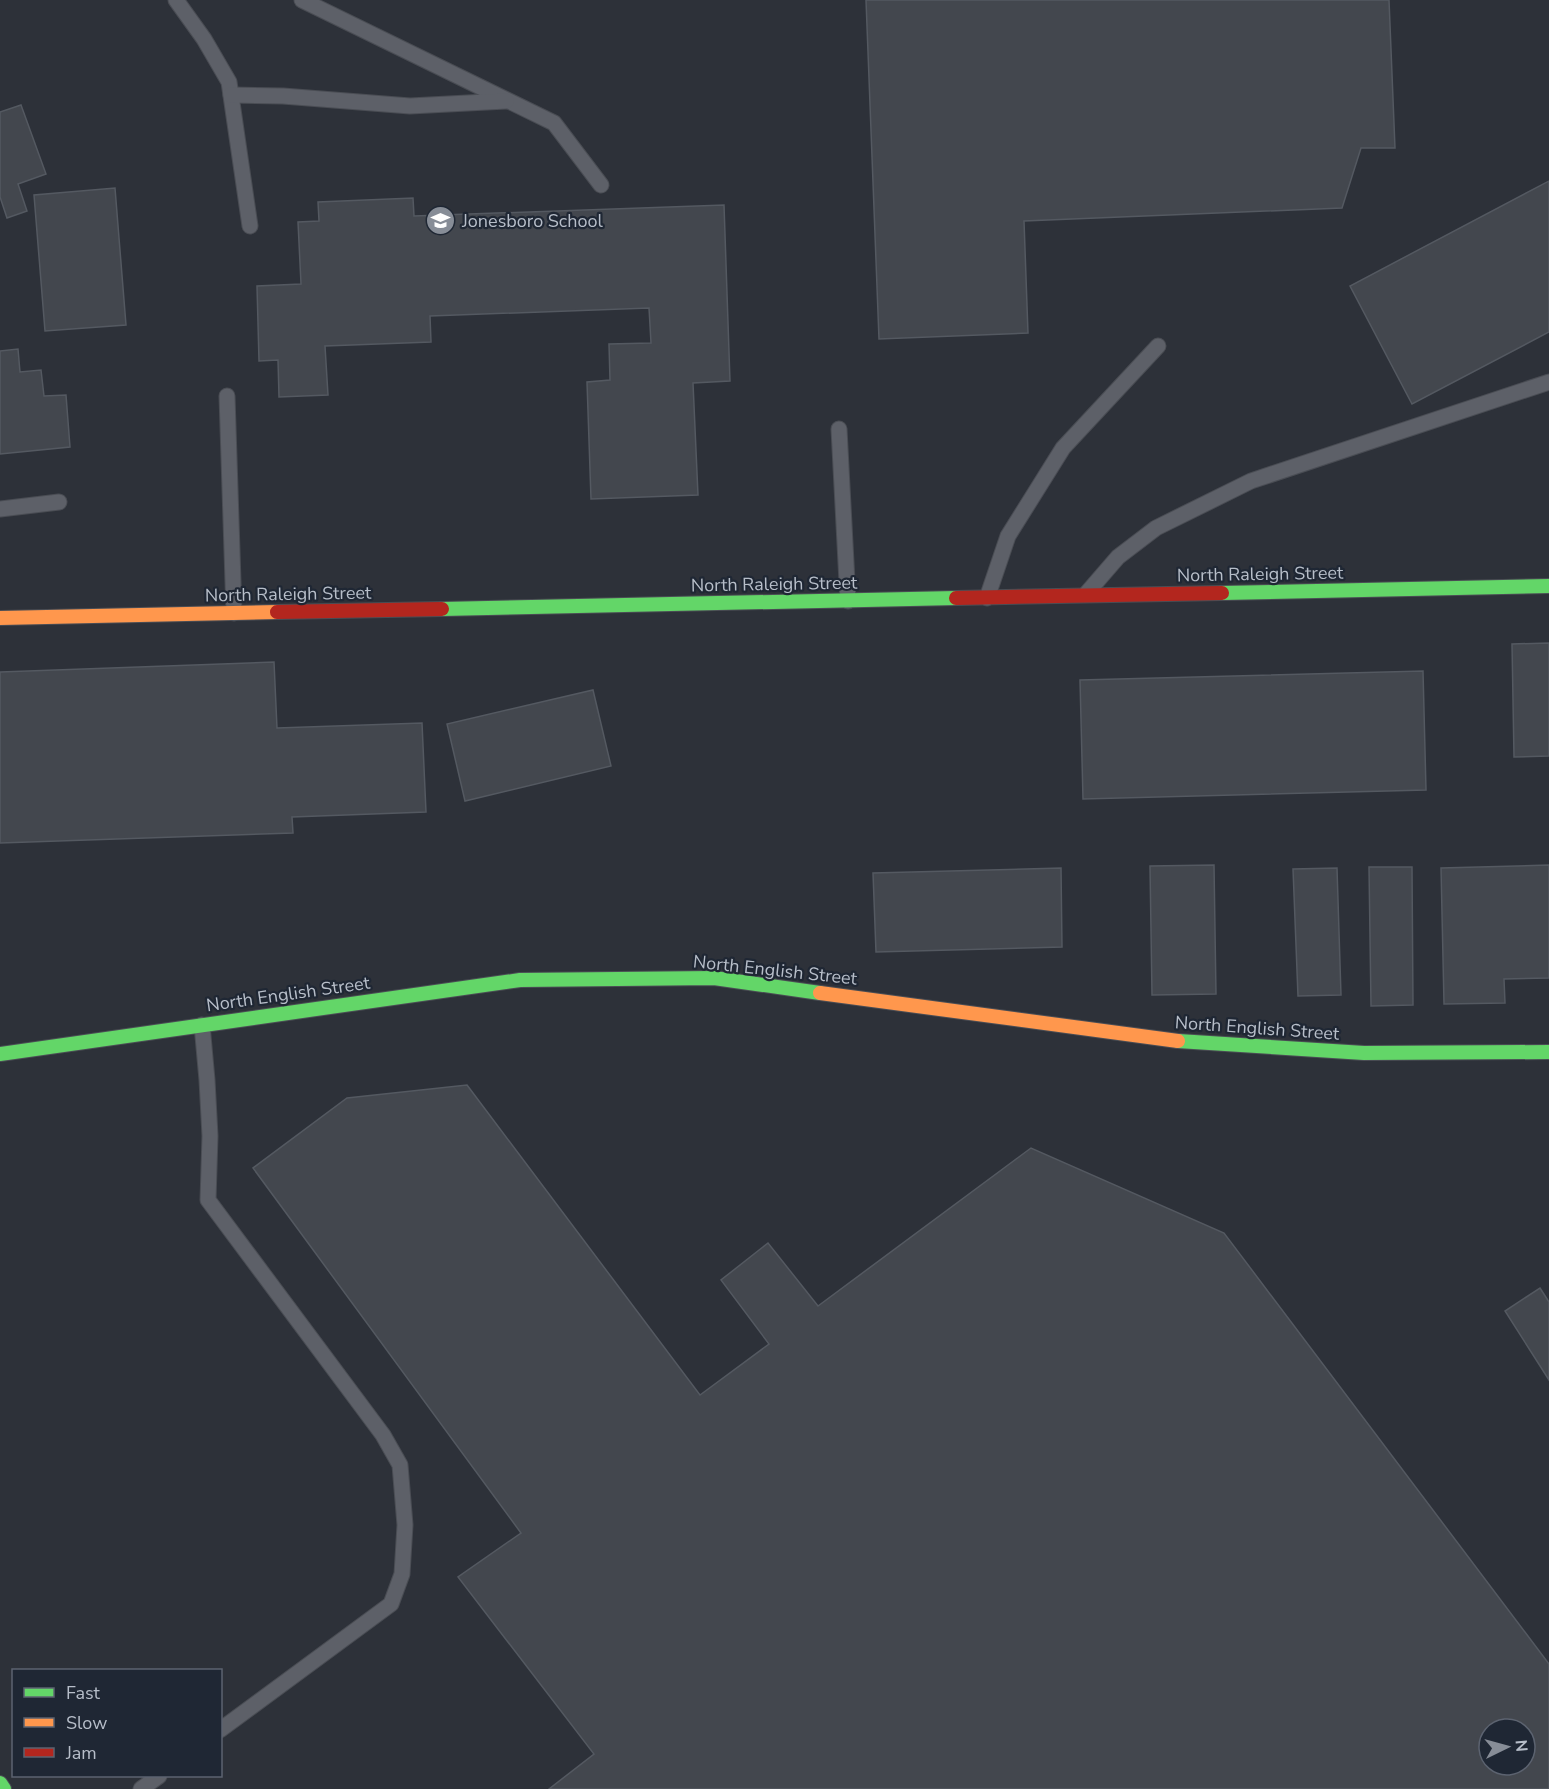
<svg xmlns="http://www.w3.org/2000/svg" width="1549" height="1789" viewBox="0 0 1549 1789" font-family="'Nunito Sans',sans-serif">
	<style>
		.building { fill: #43474e; stroke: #545961; stroke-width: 1.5; fill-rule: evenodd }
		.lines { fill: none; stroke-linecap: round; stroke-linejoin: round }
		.lane-casing { stroke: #4a4d54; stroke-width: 17 }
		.fast-casing { stroke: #4a4d54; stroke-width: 16 }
		.slow-casing { stroke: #4a4d54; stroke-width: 16 }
		.jam-casing { stroke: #4a4d54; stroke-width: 16 }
		.lane { stroke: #5d6068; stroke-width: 15 }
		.fast { stroke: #63d668; stroke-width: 14 }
		.slow { stroke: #ff974d; stroke-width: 14 }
		.jam { stroke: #b3261e; stroke-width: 14 }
		.labels { text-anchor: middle; stroke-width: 4.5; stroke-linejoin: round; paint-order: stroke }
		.poi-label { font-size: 18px; fill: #b7bec9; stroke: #1f2734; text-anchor: start }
		.street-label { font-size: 18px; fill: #b7bec9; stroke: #1f2734 }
	</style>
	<rect width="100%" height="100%" fill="#2d3139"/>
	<g class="building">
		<path d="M866 0H1389L1395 148H1361L1342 208 1024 221 1028 333 879 339Z"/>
		<path d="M21 105 46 174 18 184 27 211 7 218 0 197V112Z"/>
		<path d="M1549 181V332L1412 404 1350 286Z"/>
		<path d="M115 188 126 325 45 331 34 195Z"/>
		<path d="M413 198 414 216 724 205 730 381 693 383 698 495 591 499 587 382 610 380 609 344 651 343 649 308 430 316 431 342 325 346 328 395 279 397 278 360 259 361 257 286 301 284 298 222 319 221 318 202Z"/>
		<path d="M18 349 20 372 41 370 44 396 66 395 70 447 0 454V351Z"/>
		<path d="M1549 643V756L1514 757 1512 644Z"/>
		<path d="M274 662 277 728 422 723 426 812 292 817 293 833 0 843V672Z"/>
		<path d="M1423 671 1426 790 1083 799 1080 680Z"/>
		<path d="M593 690 611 766 465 801 447 724Z"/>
		<path d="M1214 865 1216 994 1152 995 1150 866Z"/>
		<path d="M1549 865V978L1504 979 1505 1003 1444 1004 1441 868Z"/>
		<path d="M1369 867H1412L1413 1005 1371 1006Z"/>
		<path d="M1061 868 1062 947 876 952 873 873Z"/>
		<path d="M1337 868 1341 995 1298 996 1293 869Z"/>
		<path d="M467 1085 700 1395 769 1344 721 1280 768 1243 818 1306 1031 1148 1224 1233 1549 1664V1789H549L594 1754 458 1577 521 1533 253 1168 347 1098ZM1489 1729H1525V1765H1489Z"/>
		<path d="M1540 1288 1549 1302V1380L1505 1311Z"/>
	</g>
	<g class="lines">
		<defs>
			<g id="lane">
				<path d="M176 0 204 39 229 82 250 226"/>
				<path d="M302 0 554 123 601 185"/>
				<path d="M231 95 283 96 410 106 506 101"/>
				<path d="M227 396 234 613"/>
				<path d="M839 429 848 601"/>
				<path d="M0 509 59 502"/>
				<path d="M1086 594 1118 557 1156 528 1251 481 1549 382"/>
				<path d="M987 598 1008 536 1063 448 1158 346"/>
				<path d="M202 1025 207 1080 210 1136 208 1200 383 1435 400 1465 405 1525 402 1574 391 1604 220 1730"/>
				<path d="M141 1789 159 1776"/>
			</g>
			<g id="fast">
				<path d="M1222 593 1549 586"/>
				<path d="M442 609 956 598"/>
				<path d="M1178 1041 1364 1053 1549 1052"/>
				<path d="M0 1054 520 980 714 978 820 993"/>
				<path d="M0 1783 4 1789"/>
			</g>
			<g id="slow">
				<path d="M0 618 277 612"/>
				<path d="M820 993 1178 1041"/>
			</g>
			<g id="jam">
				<path d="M956 598 1222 593"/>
				<path d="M277 612 442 609"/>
			</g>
		</defs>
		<use href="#lane" class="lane-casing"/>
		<use href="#fast" class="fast-casing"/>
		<use href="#slow" class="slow-casing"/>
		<use href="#jam" class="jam-casing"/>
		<use href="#lane" class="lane"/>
		<use href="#fast" class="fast"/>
		<use href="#slow" class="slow"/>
		<use href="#jam" class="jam"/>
	</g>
	<defs>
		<symbol id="school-disc" viewBox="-11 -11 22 22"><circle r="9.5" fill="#878d97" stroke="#1f2734"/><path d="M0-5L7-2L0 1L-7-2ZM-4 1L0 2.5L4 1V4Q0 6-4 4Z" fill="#fff"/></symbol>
	</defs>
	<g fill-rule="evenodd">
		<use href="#school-disc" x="424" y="204" width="33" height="33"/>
	</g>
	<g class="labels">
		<g class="poi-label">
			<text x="462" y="227">Jonesboro School</text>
		</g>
		<g class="street-label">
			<text transform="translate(1260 574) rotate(-1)" y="6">North Raleigh Street</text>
			<text transform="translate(774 584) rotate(-1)" y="6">North Raleigh Street</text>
			<text transform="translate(288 594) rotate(-1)" y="6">North Raleigh Street</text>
			<text transform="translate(775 970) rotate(6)" y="6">North English Street</text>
			<text transform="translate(288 994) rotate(-8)" y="6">North English Street</text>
			<text transform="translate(1257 1028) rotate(4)" y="6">North English Street</text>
		</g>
	</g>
	<rect x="12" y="1669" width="210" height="108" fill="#1f2734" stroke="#5c6370" stroke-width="1.5"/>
	<rect x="24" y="1688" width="30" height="9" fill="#63d668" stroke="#5c6370" stroke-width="1.5"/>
	<text x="66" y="1699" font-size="18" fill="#b7bec9">Fast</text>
	<rect x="24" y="1718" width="30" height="9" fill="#ff974d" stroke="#5c6370" stroke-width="1.5"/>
	<text x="66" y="1729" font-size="18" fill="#b7bec9">Slow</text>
	<rect x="24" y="1748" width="30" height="9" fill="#b3261e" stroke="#5c6370" stroke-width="1.5"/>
	<text x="66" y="1759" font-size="18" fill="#b7bec9">Jam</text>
	<g transform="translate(1507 1747) rotate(85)"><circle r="28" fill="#1f2734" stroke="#5c6370" stroke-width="1.5"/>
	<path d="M0-4.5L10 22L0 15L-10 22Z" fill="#878d97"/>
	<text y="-9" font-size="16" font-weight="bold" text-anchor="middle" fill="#b7bec9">N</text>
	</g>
</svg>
